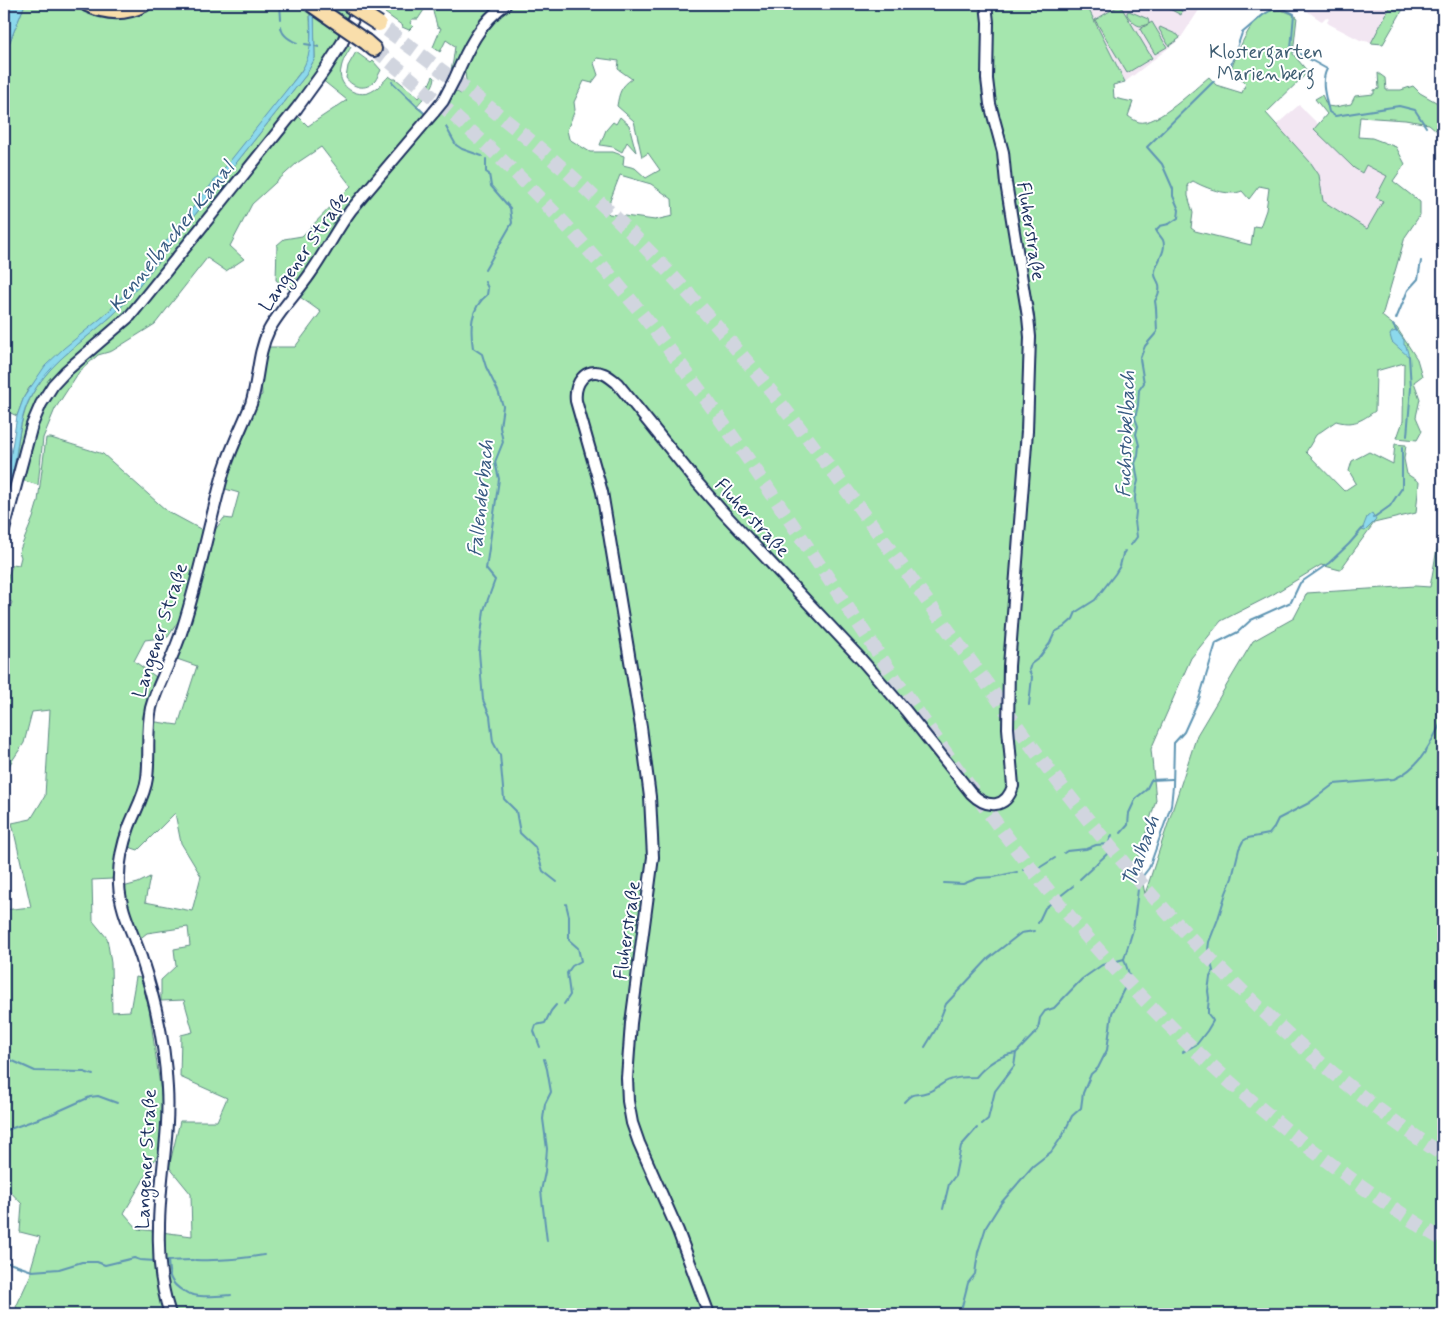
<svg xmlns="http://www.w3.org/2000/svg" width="1447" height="1318" viewBox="0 0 1447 1318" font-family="Mynerve,sans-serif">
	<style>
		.built { fill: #f2e6f2 }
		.green { fill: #a5e6ae; stroke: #608a86; fill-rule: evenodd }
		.water { fill: #8cd9ec; stroke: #5f95b3 }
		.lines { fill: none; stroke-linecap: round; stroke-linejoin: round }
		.stream { stroke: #5f95b3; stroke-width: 2 }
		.highway-tunnel { stroke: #d1d5df; stroke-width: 14; stroke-dasharray: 14 7; stroke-linecap: butt }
		.secondary-casing { stroke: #1b2f5e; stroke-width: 14 }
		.highway-casing { stroke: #1b2f5e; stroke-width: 18 }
		.secondary { stroke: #fff; stroke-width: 10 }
		.highway { stroke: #f9deab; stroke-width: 14 }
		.secondary-bridge-casing { stroke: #1b2f5e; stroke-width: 14; stroke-linecap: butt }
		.highway-bridge-casing { stroke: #1b2f5e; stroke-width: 18; stroke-linecap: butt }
		.secondary-bridge { stroke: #fff; stroke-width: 10 }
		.highway-bridge { stroke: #f9deab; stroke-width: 14 }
		.labels { text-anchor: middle; stroke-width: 4; stroke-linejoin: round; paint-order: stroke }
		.park-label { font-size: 19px; fill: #3e5d72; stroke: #fff }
		.street-label { font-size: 19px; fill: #1b2f5e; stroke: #fff }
		.water-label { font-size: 20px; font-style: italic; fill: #375a82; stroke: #fff }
	</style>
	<rect width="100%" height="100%" fill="#fff"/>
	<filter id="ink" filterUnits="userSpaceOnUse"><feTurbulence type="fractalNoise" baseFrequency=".02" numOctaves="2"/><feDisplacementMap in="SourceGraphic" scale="10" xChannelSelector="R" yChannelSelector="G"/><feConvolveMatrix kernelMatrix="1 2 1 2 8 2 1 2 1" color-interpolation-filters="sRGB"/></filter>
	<g filter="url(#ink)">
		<g class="built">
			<path d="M1086 4H1203L1180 39 1125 82Z"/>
			<path d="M1297 4H1406L1383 44 1374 43 1360 40 1329 24 1327 22 1329 19 1326 17 1322 21 1320 20Z"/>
			<path d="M1299 105 1326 132 1390 175 1391 188 1367 229 1323 201 1319 175 1311 163 1276 125Z"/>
		</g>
		<g class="green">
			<path d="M25 4H81L90 8 149 4H295L310 14 311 49 308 58 304 67 284 94 117 303 29 388 24 397 17 416 4 410V56Z"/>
			<path d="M320 4H335L352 14 348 23Z"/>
			<path d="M393 4H428L418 19H412L410 23 413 26 409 30 402 27 403 26 385 13Z"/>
			<path d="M434 4H1086L1125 82 1113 85 1114 98 1133 102 1128 116C1131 118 1135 121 1139 122 1157 126 1194 89 1209 77L1216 85 1242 93 1246 83 1231 69C1239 50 1252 9 1278 10 1284 10 1292 14 1297 17L1293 54 1308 72 1266 113 1311 163 1319 175 1323 201 1367 229 1383 201 1376 197 1387 176 1366 165 1362 173 1354 168 1314 129 1327 114 1315 99 1322 95 1327 106 1335 107 1351 104 1355 96 1374 94V90L1379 89 1378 73 1385 78 1386 90H1401L1413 86 1420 93 1443 106V136L1429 124 1405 120 1360 117 1358 137 1372 138 1396 147 1405 164 1393 181 1420 202V215L1405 237 1382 316 1397 328 1417 359 1422 376 1414 382 1420 399 1416 417 1422 431 1417 440 1397 438 1403 421 1404 363 1376 371 1375 411C1361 421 1353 426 1336 421L1316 435 1306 452 1344 491 1356 483 1349 471 1352 461 1369 452 1393 464 1395 444 1406 445 1404 459 1407 474 1419 482 1416 513 1374 523 1340 570 1321 565 1272 595 1221 621 1191 658 1151 749 1156 800 1138 859 1145 894 1197 735 1253 641 1294 618 1307 593 1415 586 1430 587 1437 549 1443 537V1314H21L16 1307 31 1274V1268L40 1237 20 1232 22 1204 6 1187H4V910L31 907 12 823 31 819 45 796 50 710 32 712 24 743 10 764 4 778V628L12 602 4 599V586L13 564 19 565 21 557 19 552 33 518 38 501 46 438H51L103 454 167 511 204 531 181 617 168 637 145 640 134 661 159 679 149 694 142 720 178 725 197 666 174 658 208 539 224 518 232 519 239 493 222 488 227 470 257 398 262 395 261 379 267 347H295L321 312 276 280 277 245 284 239 302 236 351 186 321 147 297 163 252 204 230 246 244 259 226 271 207 258 155 324 112 351 98 355 79 372 55 409 43 438 38 485 21 480 39 415 61 380 116 333 295 113 308 126 347 100 321 79 345 43 351 47C347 54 342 61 341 69 337 84 353 97 368 93 377 90 383 82 389 76L393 79H396L419 98 428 87 433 76 435 78C433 90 423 98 416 107L433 120 453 90 461 94 466 80 465 73 450 75 453 61 455 46 446 40 440 52 433 47 441 28 437 27C436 18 431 13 434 4ZM597 58 619 61 618 69 632 79C621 86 619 93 617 106L634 121 642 157 648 153 660 170 646 178 635 168 623 165 624 156 613 152H590L569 139 567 130 575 110 574 102 584 81 592 83 598 75 594 63ZM620 175 651 184 672 199 673 216 655 220 609 214 606 211ZM1193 181C1205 188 1229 197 1242 191L1249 199 1259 186 1269 188 1266 210 1260 227 1254 226 1251 245 1195 231 1191 228 1193 213 1188 196V187L1187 185ZM175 813 181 843 201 876 192 911 145 902 150 877 138 883 123 887 138 940 147 933 188 927 190 946 174 949 176 966 161 980V1001L184 1000 193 1032 181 1035 180 1077 227 1098 217 1121H180L169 1167 191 1194 192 1236 138 1229 124 1213 163 1146 165 1121 149 1008 141 978 136 977 130 1011 112 1012 111 963 107 938 93 921 92 880 112 879 120 844 138 850Z"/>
			<path d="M1168 4H1181L1178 9 1182 11 1181 15 1166 7Z"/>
			<path d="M1383 4H1406L1383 44 1371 43 1390 7Z"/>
			<path d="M1120 5 1152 58 1127 73 1095 20Z"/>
			<path d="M1129 11 1148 19 1149 23C1147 24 1145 26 1142 26 1136 27 1130 19 1127 15V12Z"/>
			<path d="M314 16 342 36 322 68 131 311 50 385 4 518C4 513 3 508 4 503 6 490 12 476 15 463 18 443 20 422 28 403 47 359 93 337 125 303L306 75 315 58Z"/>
			<path d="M1152 22 1167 47 1155 54 1140 29Z"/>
			<path d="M1160 27 1178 35 1180 38 1169 46 1159 29Z"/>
			<path d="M356 52 371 63 373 61 381 70C379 74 377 78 375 81 366 91 353 88 346 78L348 66Z"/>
			<path d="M620 117 629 125 636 152 627 142 622 152 613 147 600 145 606 130 613 122 616 124Z"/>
		</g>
		<g class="water">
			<path d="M4 4H25L4 56Z"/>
			<path d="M310 4H314L315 58 306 75 125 303C93 337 49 358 28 402 20 420 18 442 15 462 12 476 8 490 4 503V478L10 460 17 416 24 397 45 366 64 348 105 315 117 303 300 73C315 51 310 29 310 4Z"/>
			<path d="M1397 331 1404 340V345L1406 346 1409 357 1392 342 1390 335 1392 332Z"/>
			<path d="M1372 513 1376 520 1365 531 1362 530 1367 517Z"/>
		</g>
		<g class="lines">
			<g class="stream">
				<path d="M280 4 281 19"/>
				<path d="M281 26C281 35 290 40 297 43"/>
				<path d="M305 44 311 45"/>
				<path d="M315 46 319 47"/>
				<path d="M1224 72 1231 65 1242 33 1263 15 1275 8 1284 9 1294 14 1291 49 1327 69C1320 82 1326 98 1329 112L1335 116 1399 106 1415 110 1426 127"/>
				<path d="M392 82 425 114"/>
				<path d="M446 127 456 145 462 149 482 156"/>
				<path d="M485 270 512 223 510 208 491 186 489 174 486 172V159"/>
				<path d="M485 282 488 288 487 295C470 308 470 329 473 348L482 354 486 367 498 391 503 406 500 427 503 442 495 462 499 479 486 569 495 580 484 610 479 652 483 700 490 716 493 742 500 755 504 799 516 811 520 833 535 847 543 871 557 882"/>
				<path d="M1396 319 1408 290 1418 279 1421 261"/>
				<path d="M1393 325 1397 332"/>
				<path d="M1407 436 1411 388 1409 356"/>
				<path d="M1373 518 1390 506 1402 488V447"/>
				<path d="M1131 545 1137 537 1135 521 1136 512 1135 498 1136 488 1138 481 1135 463 1138 456 1139 445 1136 434 1138 426 1135 418 1138 405 1139 390 1144 383 1140 359 1145 346 1157 332 1156 308 1155 301C1158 296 1161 288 1158 282 1156 278 1154 276 1155 271 1157 261 1167 251 1163 240 1161 237 1158 234 1156 230L1160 226 1169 224 1178 218 1179 210 1173 196V189L1162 164 1147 147 1214 81"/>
				<path d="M1029 705 1032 677 1029 670 1031 664 1039 658 1050 643 1055 632 1064 627 1073 619 1076 612 1095 600 1115 574 1120 566 1123 554 1125 551"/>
				<path d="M1121 833 1128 825 1129 813 1136 798 1146 790 1151 780 1172 779"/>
				<path d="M1064 853 1067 851 1086 849 1096 845 1108 844 1112 835"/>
				<path d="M1023 870 1039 868 1055 858"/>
				<path d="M1080 879 1107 854 1108 844"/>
				<path d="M944 883 963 884 978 878 994 877 1017 872"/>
				<path d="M1038 923 1045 908 1073 886"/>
				<path d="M564 1004 570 995 567 973 572 966 581 961 578 948 569 940V916L566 904"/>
				<path d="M540 1047 534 1031 536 1025 545 1023 551 1011 556 1005"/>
				<path d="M925 1047 936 1029 946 1004 989 958 1021 933 1034 931"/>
				<path d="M1183 1052 1197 1044 1207 1031 1213 1021 1212 1019 1208 1014V1008L1209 998 1208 991 1210 977 1213 971 1208 950 1209 942 1218 919 1226 893 1232 878 1239 849 1243 841 1248 838 1269 834 1273 829 1278 819 1309 803 1334 784 1394 779C1421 767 1430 744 1443 719"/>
				<path d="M4 1057 35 1071 84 1072 93 1075"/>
				<path d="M544 1059 547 1069 551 1092 545 1104 543 1119 547 1149 545 1172 541 1191 547 1241"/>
				<path d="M904 1102C915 1090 914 1097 928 1092 934 1090 939 1086 945 1082 954 1077 965 1077 976 1077 986 1065 1000 1055 1016 1053"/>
				<path d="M982 1124 988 1119 995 1091 1014 1066 1016 1053 1038 1030 1040 1018 1045 1011 1054 1008 1082 979 1102 965 1124 959"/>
				<path d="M4 1131 52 1114 90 1097 98 1096 117 1103"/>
				<path d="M943 1209 949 1184 955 1176 961 1146 977 1128"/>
				<path d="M168 1260C169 1276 169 1282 183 1291"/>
				<path d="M195 1260C218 1261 241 1259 264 1255"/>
				<path d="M163 1261 193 1260"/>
				<path d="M4 1263H9L32 1271 59 1269 82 1262H97L105 1265 134 1258 140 1260 155 1261"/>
				<path d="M184 1291C194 1299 218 1296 231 1295"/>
				<path d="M960 1314 968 1283 975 1274 978 1252 986 1227 1001 1203 1033 1166 1051 1152 1063 1135 1072 1116 1081 1108 1083 1093 1091 1074 1098 1068 1107 1050 1112 1013 1130 977 1124 959 1133 930 1139 881 1149 868 1171 806 1173 786 1174 743 1184 732 1199 699 1216 643 1238 632 1251 620 1291 602 1300 583 1329 563 1349 544 1363 528"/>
			</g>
			<g class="highway-tunnel">
				<path d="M387 30C446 73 504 117 559 165 631 228 697 300 757 374 837 473 910 578 985 681 1015 723 1045 766 1078 807 1183 939 1302 1062 1443 1155"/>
				<path d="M374 49C478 131 567 218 649 323 800 517 917 735 1076 924 1180 1048 1305 1155 1443 1240"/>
			</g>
			<defs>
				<g id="secondary">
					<path d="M455 78C467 50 480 22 506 4"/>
					<path d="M4 530 32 425 41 404 53 385 66 371 130 316 200 229 297 108 326 68 342 43 360 4"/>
					<path d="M170 1314C161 1287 158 1256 159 1228 159 1181 170 1135 167 1088 165 1043 155 999 141 957 133 933 120 910 119 884 118 865 122 846 129 827 135 811 145 795 147 778 150 755 146 731 151 708 155 693 162 679 168 665 174 652 179 640 183 627 199 577 209 525 223 474 230 450 242 427 251 404 259 379 257 354 269 330 280 310 297 293 310 274 325 253 336 230 351 210L434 112"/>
					<path d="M709 1314 678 1231 639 1143 632 1123 628 1101 627 1078 631 1023 653 857 650 797 641 727 608 528 602 492 576 401C574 384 585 366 604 374 609 376 613 380 617 383L696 481 722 511 860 658 906 711 971 793C987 809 1006 809 1013 786L1008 728 1009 666 1027 431 1030 337 1028 317 1006 183 1003 152 990 104 987 79 988 22 986 4"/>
				</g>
				<g id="highway">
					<path d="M87 4C106 13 125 14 144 4"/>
					<path d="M366 42 374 49"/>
				</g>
			</defs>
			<use href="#secondary" class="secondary-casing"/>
			<use href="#highway" class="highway-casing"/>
			<use href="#secondary" class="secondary"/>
			<use href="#highway" class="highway"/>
			<defs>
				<path id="secondary-bridge" d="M434 112 443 101 455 78"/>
				<g id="highway-bridge">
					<path d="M311 4 366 42"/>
					<path d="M348 4 379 24"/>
				</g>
			</defs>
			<use href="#secondary-bridge" class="secondary-bridge-casing"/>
			<use href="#highway-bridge" class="highway-bridge-casing"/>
			<use href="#secondary-bridge" class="secondary-bridge"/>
			<use href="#highway-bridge" class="highway-bridge"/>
		</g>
	</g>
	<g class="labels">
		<g class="park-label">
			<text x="1266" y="58">Klostergarten<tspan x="1266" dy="22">Marienberg</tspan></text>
		</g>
		<g class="street-label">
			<text transform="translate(1032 231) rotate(81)" y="7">Fluherstraße</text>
			<text transform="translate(303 251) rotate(-55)" y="7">Langener Straße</text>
			<text transform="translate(753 517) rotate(47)" y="7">Fluherstraße</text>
			<text transform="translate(159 630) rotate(-72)" y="7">Langener Straße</text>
			<text transform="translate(626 930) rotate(-82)" y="7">Fluherstraße</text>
			<text transform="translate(145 1159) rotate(-87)" y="7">Langener Straße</text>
		</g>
		<g class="water-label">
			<text transform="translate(171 236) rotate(-51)" y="7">Kennelbacher Kanal</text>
			<text transform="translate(1125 434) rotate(-88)" y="7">Fuchstobelbach</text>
			<text transform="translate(480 498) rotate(-84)" y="7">Fallenderbach</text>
			<text transform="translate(1140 851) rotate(-70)" y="7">Thalbach</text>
		</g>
	</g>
	<rect width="1447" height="1318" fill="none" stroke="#fff" stroke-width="20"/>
	<rect x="10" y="10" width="1427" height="1298" fill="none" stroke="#1b2f5e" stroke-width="2" filter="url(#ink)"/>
</svg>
